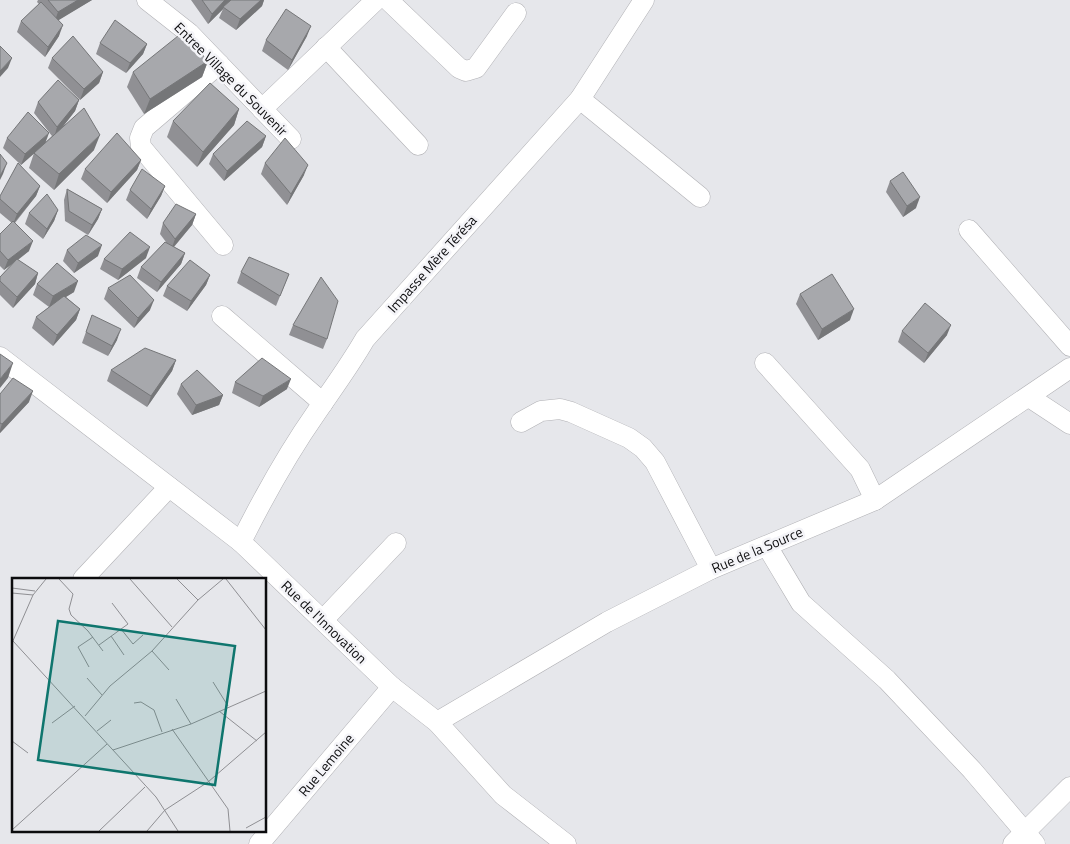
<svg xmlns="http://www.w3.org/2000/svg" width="1070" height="844" viewBox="0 0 1070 844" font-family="'Titillium Web',sans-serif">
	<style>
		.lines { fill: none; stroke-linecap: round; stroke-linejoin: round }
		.minor-casing { stroke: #b1b1b5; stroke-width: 21 }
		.minor { stroke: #fff; stroke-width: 20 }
		.wall { fill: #909094 }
		.shaded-wall { fill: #757678 }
		.building { fill: #a7a8ac; stroke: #757678 }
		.labels { text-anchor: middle; stroke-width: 5; stroke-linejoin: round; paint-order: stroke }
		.street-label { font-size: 14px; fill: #0c0c0e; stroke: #f4f4f8 }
		.inset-road { fill: none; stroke: #8f8f93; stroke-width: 1 }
		.view { fill: #0f766e; fill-opacity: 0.15; stroke: #0f766e; stroke-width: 2.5 }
		.inset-edge { fill: none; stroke: #0c0c0e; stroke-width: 2.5 }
	</style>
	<rect width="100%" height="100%" fill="#e6e7eb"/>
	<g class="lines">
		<defs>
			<g id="minor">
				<path d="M147 0 189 33 291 139"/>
				<path d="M388 0 459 68 466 71 476 68 516 13"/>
				<path d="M326 47 418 145"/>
				<path d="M219 64 144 128 140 138 141 147 223 245"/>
				<path d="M580 99 700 197"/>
				<path d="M262 109 376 0"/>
				<path d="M969 230 1070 346"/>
				<path d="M222 316 323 403"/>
				<path d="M0 357 241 542 392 687 437 722 503 795 566 844"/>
				<path d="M765 363 860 469 875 500"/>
				<path d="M1029 397 1070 424"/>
				<path d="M521 422 541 411 560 409 571 412 629 438 643 448 655 462 711 569"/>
				<path d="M241 542C263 498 288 453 316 413 333 388 350 365 365 339L580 99 644 0"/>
				<path d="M767 546 801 603 887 680 972 770 1035 844"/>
				<path d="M83 579 169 487"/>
				<path d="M323 620 396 543"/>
				<path d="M437 722 607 622 711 569 875 500 1070 368"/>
				<path d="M259 844 392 687"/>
				<path d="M1013 844 1070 787"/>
			</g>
		</defs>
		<use href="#minor" class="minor-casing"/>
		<use href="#minor" class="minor"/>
	</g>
	<g class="wall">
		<path d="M38 0H92L58 20 59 36 45 57 17 32 21 21 39 4 37 2Z"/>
		<path d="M191 0H264L262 6 236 30 219 18 223 9 208 24Z"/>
		<path d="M307 36 288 70 262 51 266 40Z"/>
		<path d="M100 43 147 44 143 54 126 73 96 54Z"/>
		<path d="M52 58 103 72 99 83 80 100 48 68Z"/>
		<path d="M208 61 202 77 144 114 127 87 133 72Z"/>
		<path d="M79 100 75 111 61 129 94 150 54 190 29 168 34 153 21 165 3 148 7 138 45 143 52 136 34 113 38 102Z"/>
		<path d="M239 109 234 125 197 167 167 137 173 121Z"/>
		<path d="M266 136 262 147 224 181 209 164 213 154Z"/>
		<path d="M141 160 137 170 107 203 81 179 85 169Z"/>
		<path d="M265 163 304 175 287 205 261 174Z"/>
		<path d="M890 181 916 208 903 217 886 192Z"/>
		<path d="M40 186 36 196 15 223 29 251 18 260 38 273 35 284 13 308 0 295V277L12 264 4 270 0 266V234L12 223 0 213V196Z"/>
		<path d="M165 186 161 196 147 219 126 200 130 190Z"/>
		<path d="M67 189 102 209 98 219 88 235 65 221 64 200Z"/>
		<path d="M58 210 54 221 43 239 25 224 29 213Z"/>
		<path d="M196 214 192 225 174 247 185 253 181 264 157 292 137 278 141 267 166 242 160 234 163 223Z"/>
		<path d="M67 250 98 256 74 273 63 261Z"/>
		<path d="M146 258 118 280 100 269 104 259Z"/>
		<path d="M241 272 289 274 276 306 237 283Z"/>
		<path d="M210 275 206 285 187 311 163 296 167 286Z"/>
		<path d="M37 284 74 292 66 297 80 309 76 320 53 346 32 328 36 317 49 307 33 295Z"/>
		<path d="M108 288 150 310 134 328 104 299Z"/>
		<path d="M800 294 850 320 818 340 796 304Z"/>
		<path d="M92 315 117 340 108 356 82 343Z"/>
		<path d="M293 325 327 339 323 349 289 335Z"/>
		<path d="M902 331 947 335 924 363 898 342Z"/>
		<path d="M176 360 172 371 147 407 107 381 111 370Z"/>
		<path d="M235 382 287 389 259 407 232 393Z"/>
		<path d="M181 384 223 395 219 405 192 415 177 394Z"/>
		<path d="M0 394 29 402 0 433Z"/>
	</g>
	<g class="shaded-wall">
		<path d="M78 0H92L54 23 58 12Z"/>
		<path d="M225 0H231L223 7V9L208 24 212 14Z"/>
		<path d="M261 0H264L262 6 236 30 240 19Z"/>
		<path d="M63 25 59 36 45 57 48 47Z"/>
		<path d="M311 26 307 36 288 70 292 60Z"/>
		<path d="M147 44 143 54 126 73 130 63Z"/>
		<path d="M12 58 8 68 0 77V71Z"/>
		<path d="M208 61 202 77 144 114 150 99Z"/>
		<path d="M103 72 99 83 80 100 84 89Z"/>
		<path d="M79 100 75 111 54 138 57 127Z"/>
		<path d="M239 109 234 125 197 167 203 152Z"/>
		<path d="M49 133 45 144 21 165 25 154Z"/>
		<path d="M100 135 94 150 54 190 59 174Z"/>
		<path d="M266 136 262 147 224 181 227 171Z"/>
		<path d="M141 160 137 170 107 203 111 192Z"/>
		<path d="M7 163 3 174 0 180V176Z"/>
		<path d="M308 165 304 175 287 205 291 194Z"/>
		<path d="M40 186 36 196 13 224 17 214Z"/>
		<path d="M165 186 161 196 147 219 151 209Z"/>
		<path d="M920 197 916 208 903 217 907 206Z"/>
		<path d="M102 209 98 219 88 235 92 225Z"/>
		<path d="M58 210 54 221 43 239 47 229Z"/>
		<path d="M196 214 192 225 171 250 175 239Z"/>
		<path d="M33 241 29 251 4 270 8 260Z"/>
		<path d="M102 245 98 256 74 273 78 263Z"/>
		<path d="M150 247 146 258 118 280 122 269Z"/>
		<path d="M185 253 181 264 157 292 161 282Z"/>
		<path d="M38 273 35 284 13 308 17 297Z"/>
		<path d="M210 275 206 285 187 311 191 301Z"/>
		<path d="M78 281 74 292 49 307 53 296Z"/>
		<path d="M154 300 150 310 134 328 138 318Z"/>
		<path d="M80 309 76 320 53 346 57 335Z"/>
		<path d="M854 309 850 320 818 340 822 329Z"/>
		<path d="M951 325 947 335 924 363 928 353Z"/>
		<path d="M121 329 117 340 108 356 112 346Z"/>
		<path d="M176 360 172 371 147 407 151 396Z"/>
		<path d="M13 363 8 378 0 388V379Z"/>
		<path d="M291 379 287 389 259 407 263 396Z"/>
		<path d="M33 391 29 402 0 433V430L2 424Z"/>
		<path d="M223 395 219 405 192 415 196 405Z"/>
	</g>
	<g class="building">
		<path d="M48 0H78L58 12Z"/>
		<path d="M202 0H225L212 14Z"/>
		<path d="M231 0H261L240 19 223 7Z"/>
		<path d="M41 2 63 25 48 47 21 21Z"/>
		<path d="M286 9 311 26 292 60 266 40Z"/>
		<path d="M115 20 147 44 130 63 100 43Z"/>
		<path d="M183 32 208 61 150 99 133 72Z"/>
		<path d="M73 36 103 72 84 89 52 58Z"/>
		<path d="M0 46 12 58 0 71Z"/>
		<path d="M58 80 79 100 57 127 38 102Z"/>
		<path d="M210 83 239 109 203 152 173 121Z"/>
		<path d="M84 108 100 135 59 174 34 153Z"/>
		<path d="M28 112 49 133 25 154 7 138Z"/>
		<path d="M247 121 266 136 227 171 213 154Z"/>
		<path d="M117 133 141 160 111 192 85 169Z"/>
		<path d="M285 138 308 165 291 194 265 163Z"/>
		<path d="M0 154 7 163 0 176Z"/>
		<path d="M18 163 40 186 17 214 0 199V196Z"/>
		<path d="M142 169 165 186 151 209 130 190Z"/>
		<path d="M903 172 920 197 907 206 890 181Z"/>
		<path d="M67 189 102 209 92 225 69 211Z"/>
		<path d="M47 194 58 210 47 229 29 213Z"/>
		<path d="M176 204 196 214 175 239 163 223Z"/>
		<path d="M13 221 33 241 8 260 0 251V234Z"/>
		<path d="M130 232 150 247 122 269 104 259Z"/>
		<path d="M86 235 102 245 78 263 67 250Z"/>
		<path d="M165 242 185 253 161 282 141 267Z"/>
		<path d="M249 257 289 274 280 296 241 272Z"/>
		<path d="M17 259 38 273 17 297 0 281V277Z"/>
		<path d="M190 260 210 275 191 301 167 286Z"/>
		<path d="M57 263 78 281 53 296 37 284Z"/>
		<path d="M832 274 854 309 822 329 800 294Z"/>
		<path d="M130 275 154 300 138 318 108 288Z"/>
		<path d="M321 277 338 301 327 339 293 325Z"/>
		<path d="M64 296 80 309 57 335 36 317Z"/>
		<path d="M925 303 951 325 928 353 902 331Z"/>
		<path d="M92 315 121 329 112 346 86 332Z"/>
		<path d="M145 348 176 360 151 396 111 370Z"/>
		<path d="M0 354 13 363 0 379Z"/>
		<path d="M262 358 291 379 263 396 235 382Z"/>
		<path d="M197 370 223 395 196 405 181 384Z"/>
		<path d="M13 378 33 391 2 424 0 423V394Z"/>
	</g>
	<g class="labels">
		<g class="street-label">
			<text transform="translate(231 79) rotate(45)" y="5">Entree Village du Souvenir</text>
			<text transform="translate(432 264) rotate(-48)" y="5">Impasse Mère Térésa</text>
			<text transform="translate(757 550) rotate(-23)" y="5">Rue de la Source</text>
			<text transform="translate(324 622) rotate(44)" y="5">Rue de l'Innovation</text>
			<text transform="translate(326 765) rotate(-50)" y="5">Rue Lemoine</text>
		</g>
	</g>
	<g transform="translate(12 578)">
		<rect width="254" height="254" fill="#e6e7eb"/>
		<path class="inset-road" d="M47 1 61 16 57 31 59 37 76 53 91 73M118 1 160 49M165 1 186 22M214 1 254 52M0 10 23 13M0 15 21 17M109 51 121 66 131 57M99 58 112 77M1 63 144 219 166 253M0 65 21 17 34 1M87 67 116 46 100 25M140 73 157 92M77 89 66 69 81 59M75 100 90 117M201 104 216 128M164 121 179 146M122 125 129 124 142 132 150 154M207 133 245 163M73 138 98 108 140 73 186 22 211 1M40 145 63 128M160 151 216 231 218 253M85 153 99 142M0 163 16 175M101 172 179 146 254 113M234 250 254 239M0 252 95 166M87 253 133 209M135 253 153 232 196 204 254 154"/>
		<path class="view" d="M46 43 223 68 203 207 26 182Z"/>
		<rect width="254" height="254" class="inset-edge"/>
	</g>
</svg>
